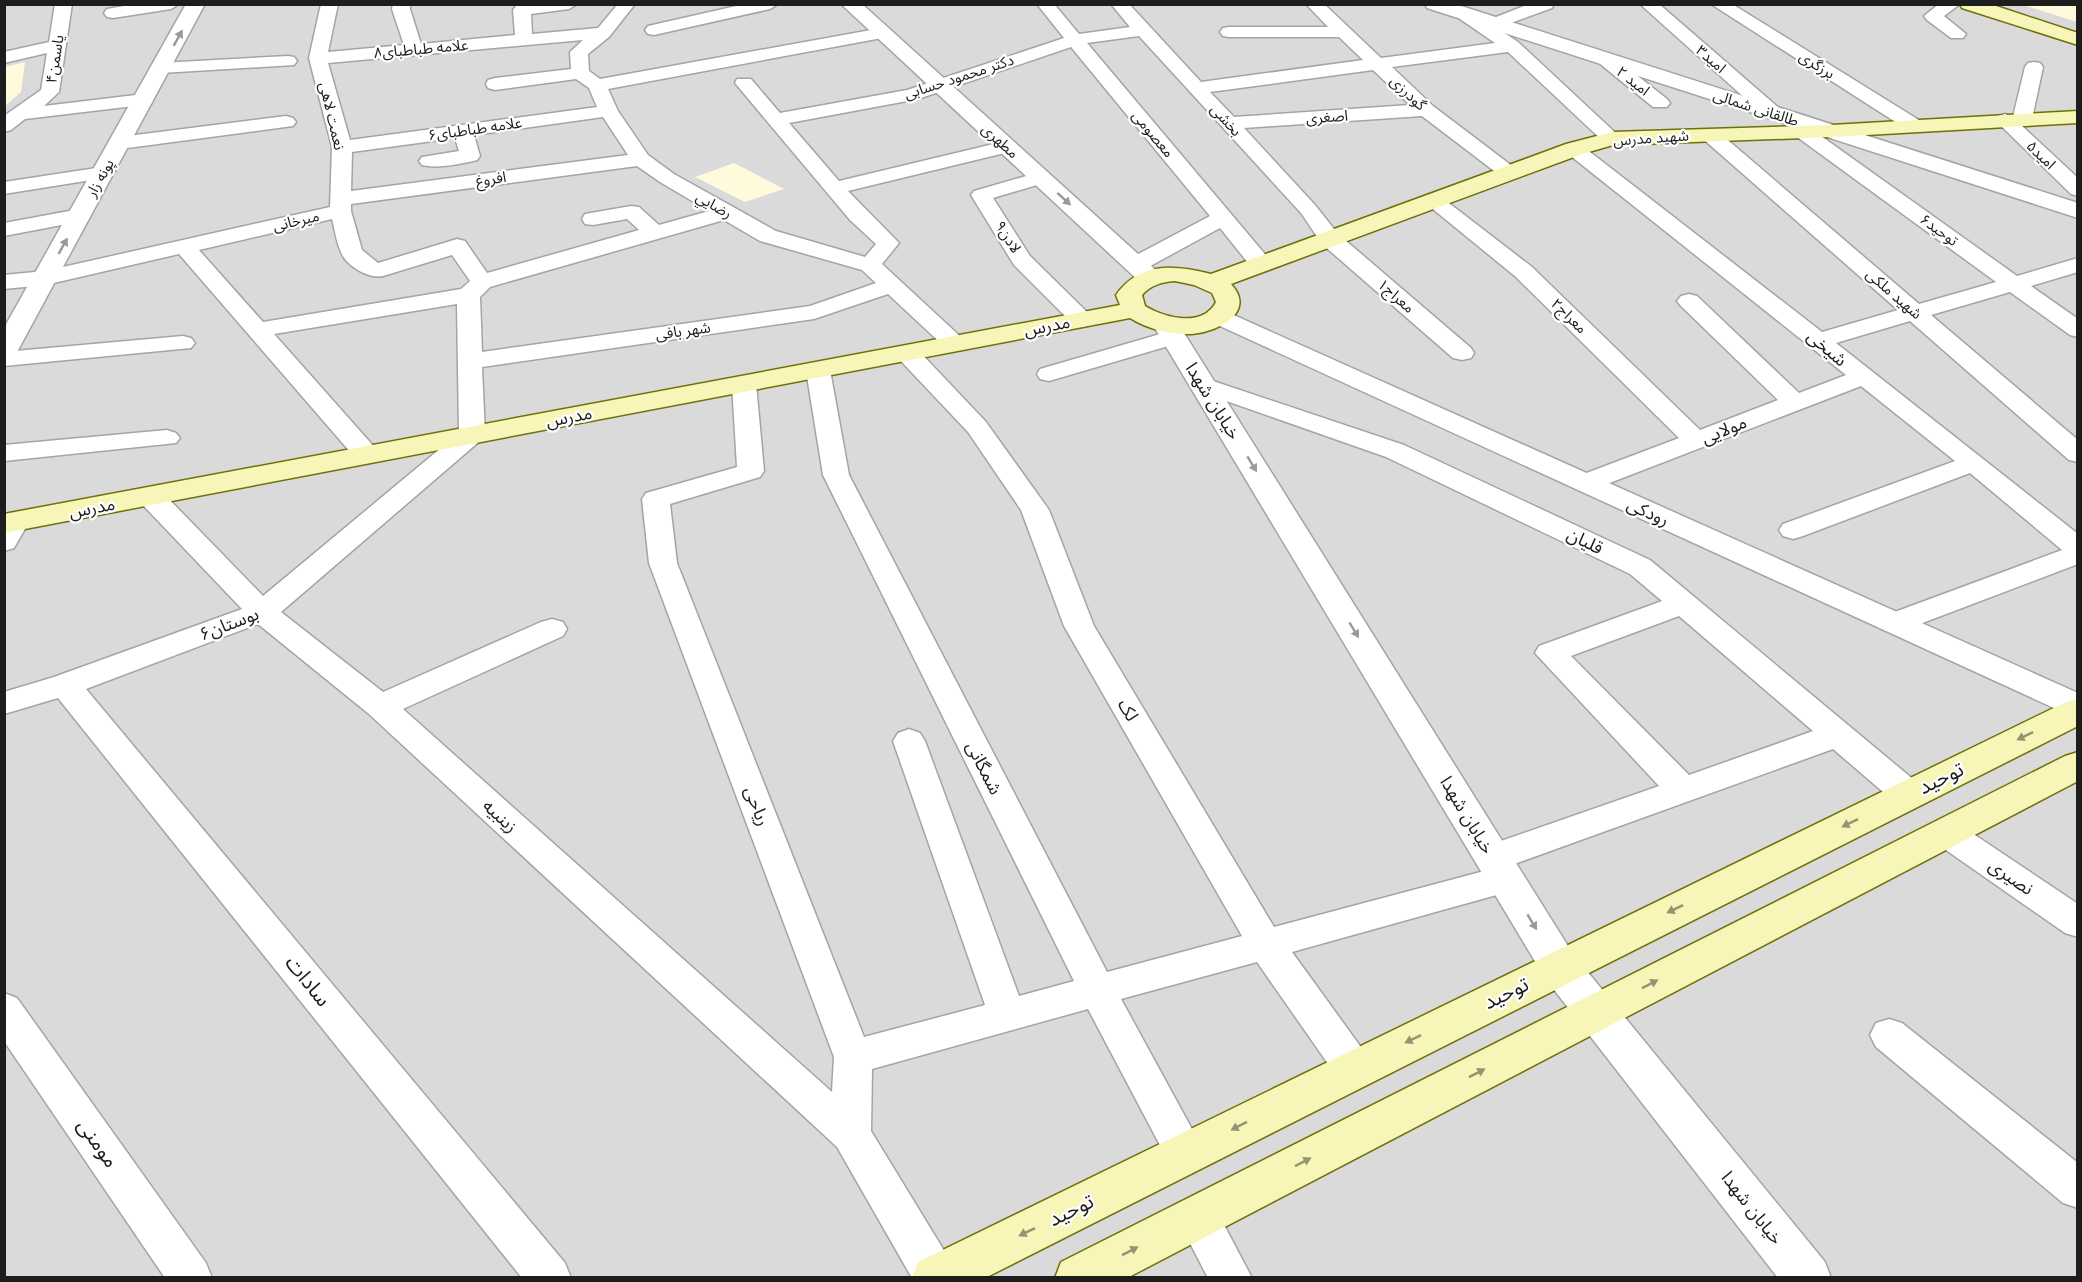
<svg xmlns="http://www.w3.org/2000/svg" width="2082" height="1282" viewBox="0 0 2082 1282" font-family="'Space Grotesk','Noto Sans Arabic',sans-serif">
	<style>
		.residential { fill: #dbdada }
		.education { fill: #fefbdd }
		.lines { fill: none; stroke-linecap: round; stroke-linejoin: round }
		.minor-casing { stroke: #a4a4a4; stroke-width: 3 }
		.tertiary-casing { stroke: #a4a4a4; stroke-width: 3 }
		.secondary-casing { stroke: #6e7008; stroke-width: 3 }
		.minor { fill: #fff; fill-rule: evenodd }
		.tertiary { fill: #fff; fill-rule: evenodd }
		.secondary { fill: #f7f5b8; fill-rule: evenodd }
		.oneway { fill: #999 }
		.oneway2 { fill: #959472 }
		.labels { text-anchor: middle; stroke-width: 4.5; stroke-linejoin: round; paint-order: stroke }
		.far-street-label { font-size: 15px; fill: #1d1d1d; stroke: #fff }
		.street-label { font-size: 18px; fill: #1d1d1d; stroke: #fff }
		.near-street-label { font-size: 21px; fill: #1d1d1d; stroke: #fff }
	</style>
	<rect width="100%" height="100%" fill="#eeeae3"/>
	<rect class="residential" x="5" y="5" width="2072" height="1272"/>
	<g class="education">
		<path d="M2023 5H2077V22Z"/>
		<path d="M25 62 21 92 5 106V67Z"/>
		<path d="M734 163 784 189 745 202 695 177Z"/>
	</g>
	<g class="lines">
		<defs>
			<g id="minor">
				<path d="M55 4H72L59 92 44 106 144 94 151 96 153 100 151 104 25 119 11 130 4 132V116L41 90 47 53 4 63V52L49 42Z"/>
				<path d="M135 4H179L171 9 113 18 107 17 104 13 107 9Z"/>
				<path d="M321 4H338L328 52 404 45 392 9 393 4H410V9L421 44 515 35 513 10 516 6 522 5 577 4 569 9 531 14 532 34 598 28 618 4H635L609 37 588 54 589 71 600 79 882 28 888 29 891 33 888 37 882 38 608 89 618 111 648 155 674 174 776 231 865 257 876 244 850 220 735 83 737 79H751L780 113 907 90 1064 38 1037 4H1054L1079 34 1130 27 1111 4H1129L1201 82 1363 60 1339 37H1229L1223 36 1220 32 1223 28 1229 27H1328L1306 4H1324L1381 58 1495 43 1460 19 1457 15 1460 11H1472L1486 21 1529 4H1554L1552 8 1497 28 1518 42 1622 139 1619 143H1605L1508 52 1392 67 1433 106 1516 169 1519 173 1516 177H1502L1422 116 1244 128 1315 205 1338 234 1471 348 1474 353 1471 358 1462 360 1453 358 1322 244 1301 213 1139 36 1087 43 1269 259 1272 264 1269 269 1261 271 1253 269 1220 228 1143 270 1135 272 1127 270 1124 265 1127 260 1210 216 1071 47 918 99 789 123 839 181 1006 141 1013 143 1016 147 1013 151 848 191 899 243 882 264 963 339 967 344 963 349 955 351 947 349 888 294 814 319 482 367 485 435 481 440 281 612 383 692 541 622 552 619 563 622 567 629 563 636 403 709 832 1092 834 1057 649 563 642 499 646 493 737 467 732 384 735 379 744 377 753 379 756 384 764 471 760 477 670 504 677 563 864 1037 985 1005 893 741 898 733 909 729 920 733 925 741 1019 996 1074 981 823 475 806 370 809 365 818 363 827 365 830 370 849 475 1107 972 1242 936 1064 626 1021 510 968 432 898 358 895 353 898 348 907 346 916 348 986 422 1049 510 1094 626 1274 927 1488 870 1481 868 1476 858 1481 848 1659 786 1535 653 1539 646 1662 601 1630 574 1386 457 1195 390 1192 385 1195 380 1204 378 1404 445 1650 560 1920 785 1925 794 1920 803 1908 806 1896 803 1833 749 1509 866 1518 869 1523 879 1518 889 1292 952 1368 1057 1373 1069 1368 1081 1354 1086 1340 1081 1257 962 1121 999 1205 1153 1199 1166 1185 1172 1171 1166 1088 1009 872 1069 871 1131 951 1262 957 1277 912 1278 837 1147 369 714 258 624 86 689 565 1263 571 1278H522L58 698 4 714V692L54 677 242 609 140 502 136 496 140 490 150 488 160 490 263 596 459 433 457 304 274 334 376 449 380 455 376 461 367 463 358 461 179 254 45 285 4 289V275L45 271 330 207 332 147 309 58ZM583 40 570 52 571 69 495 78 488 80 486 84 488 88 495 90 576 79 589 88 597 107 350 140 328 63ZM1373 70 1410 105 1234 117 1210 92ZM603 117 628 155 351 191 352 152 455 138 459 151 422 157 419 161 422 165C438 169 461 164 477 160L480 156 474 135ZM637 166 660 182 709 211 659 225 639 207 631 206 585 214 582 219 585 224 593 225 627 219 639 230 487 273 465 241 457 239 378 263 362 250 351 211V204ZM332 219C335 230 336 241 341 252 346 266 369 279 383 276L452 255 470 281 461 289 263 322 199 250ZM724 220 760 241 862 270 876 283 810 306 482 352 480 297 490 287ZM1679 616 1813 731 1689 775 1571 656Z"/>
				<path d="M745 4H778L770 9 654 35 648 34 645 30 648 26Z"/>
				<path d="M1640 4H1659L1780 109 1783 113 1780 117H1766Z"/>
				<path d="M1711 4H1732L1922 122 1925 126 1922 130H1908Z"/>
				<path d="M1939 4H1960L1944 16 1966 34 1963 38H1951L1927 20 1924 16Z"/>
				<path d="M1605 54 1611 55 1667 99 1670 103 1667 107H1653L1599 63 1596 59 1599 55Z"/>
				<path d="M288 56 294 57 297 61 294 65 161 73 155 72 152 68 155 64 161 63Z"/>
				<path d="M2034 62 2040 63 2043 67 2032 119 2029 123 2021 125 2078 178V196L2071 194 1995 120 1998 116 2005 114 2013 117 2025 67 2028 63Z"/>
				<path d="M286 116 293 118 296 122 293 126 120 149 113 147 110 143 113 139 120 137Z"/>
				<path d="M1800 124 1807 126 2017 276 2078 258V272L2031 286 2078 319V337L2070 335 2010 292 1931 315 2078 440V462L2069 460 1910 321 1836 343 2078 534V564L1904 630 1894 633 1884 630 1879 623 1884 616 2062 550 1970 473 1803 536 1793 539 1783 536 1779 530 1783 524 1955 461 1861 386 1594 489 1585 491 1576 489 1572 483 1576 477 1679 438 1516 277 1423 201 1427 197 1434 195 1441 197 1532 267 1700 430 1778 400 1681 306 1677 301 1681 296 1689 294 1697 296 1799 393 1846 375 1567 153 1564 149 1567 145H1581L1822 332 1898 310 1702 138 1699 134 1702 130H1716L1919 304 1996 282 1793 134 1790 130 1793 126Z"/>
				<path d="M103 167 110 169 113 173 110 177 4 194V182Z"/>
				<path d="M1040 172 1047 174 1050 178 1047 182 993 198 1030 256 1090 315 1094 320 1090 325 1082 327 1074 325 1014 265 971 195 974 191Z"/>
				<path d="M80 209 88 210 91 215 88 220 4 236V223Z"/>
				<path d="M1174 330 1182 332 1186 337 1182 342 1049 381 1040 379 1037 374 1040 369Z"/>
				<path d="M183 336 191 338 195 343 191 348 4 366V352Z"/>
				<path d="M167 430 176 433 180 438 176 443 4 461V445Z"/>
				<path d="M15 513 25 516 29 522 14 548 4 551V517Z"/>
				<path d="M1945 819 1957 823 2078 904V937L2065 933 1933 841 1928 832 1933 823Z"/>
				<path d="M4 993 17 998 206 1263 212 1278H165L4 1041Z"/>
				<path d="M1889 1019 1902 1023 2078 1163V1208L2063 1203 1876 1047 1870 1035 1876 1023Z"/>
				<path d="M1197 1196 1212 1202 1252 1278H1208L1176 1216 1182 1202Z"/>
			</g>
			<g id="tertiary">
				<path d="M186 4H205L17 352 13 358 4 360V328Z"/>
				<path d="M841 4H862L1159 273 1162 278 1159 283 1150 285 1141 283Z"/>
				<path d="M1425 4H1455L2078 203V218L1427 8Z"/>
				<path d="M1218 308 2078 693V719L1209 321 1205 316 1209 311Z"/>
				<path d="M1166 317 1175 320 1179 325 1573 954 1825 1262 1831 1278H1778L1545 978 1153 325 1157 320Z"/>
			</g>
			<g id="secondary">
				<path d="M1960 4H1990L2078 33V45L1962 8Z"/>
				<path d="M2078 111V123L1831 137 1613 145 1582 154 1231 284C1257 312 1218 332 1192 334 1172 335 1147 329 1130 318L4 533V514L1120 305 1116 295C1140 261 1175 265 1211 274L1566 144 1612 132 1831 125ZM1175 281 1194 285 1212 293 1216 302C1203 328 1165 318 1145 306L1142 295C1151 285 1161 282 1175 281Z"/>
				<path d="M2078 699V726L985 1278H912L918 1262 2066 702Z"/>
				<path d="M2078 752V781L1127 1278H1055L1061 1262 2065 756Z"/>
			</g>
		</defs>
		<use href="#minor" class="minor-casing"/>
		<use href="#tertiary" class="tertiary-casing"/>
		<use href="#secondary" class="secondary-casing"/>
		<use href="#minor" class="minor"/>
		<use href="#tertiary" class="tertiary"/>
		<use href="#secondary" class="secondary"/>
	</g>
	<defs><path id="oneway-solid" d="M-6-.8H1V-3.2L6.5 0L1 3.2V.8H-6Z" transform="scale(1.5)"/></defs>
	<g class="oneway">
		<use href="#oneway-solid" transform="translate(178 38) rotate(-61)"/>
		<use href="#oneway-solid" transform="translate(1064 199) rotate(42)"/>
		<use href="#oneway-solid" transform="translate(63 246) rotate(-61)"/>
		<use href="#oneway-solid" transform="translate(1252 464) rotate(59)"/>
		<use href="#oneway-solid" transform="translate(1354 630) rotate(59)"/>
		<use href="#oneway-solid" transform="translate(1532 922) rotate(59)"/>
	</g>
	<g class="oneway2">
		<use href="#oneway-solid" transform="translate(2025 736) rotate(154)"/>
		<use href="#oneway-solid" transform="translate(1850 823) rotate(154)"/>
		<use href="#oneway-solid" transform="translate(1675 909) rotate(154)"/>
		<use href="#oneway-solid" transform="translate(1650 984) rotate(-27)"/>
		<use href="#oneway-solid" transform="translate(1413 1039) rotate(154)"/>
		<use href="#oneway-solid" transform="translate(1477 1073) rotate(-27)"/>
		<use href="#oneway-solid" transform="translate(1239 1126) rotate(153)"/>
		<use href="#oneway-solid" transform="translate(1303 1162) rotate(-27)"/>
		<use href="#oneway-solid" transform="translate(1027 1232) rotate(154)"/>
		<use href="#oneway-solid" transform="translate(1130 1251) rotate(-27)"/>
	</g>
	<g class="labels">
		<g class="far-street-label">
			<text transform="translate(421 49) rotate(-5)" y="5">علامه طباطبای۸</text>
			<text transform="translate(55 59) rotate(-81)" y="5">یاسمن۴</text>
			<text transform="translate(1711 59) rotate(41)" y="5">امید۳</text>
			<text transform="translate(1817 65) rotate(32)" y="5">برزگری</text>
			<text transform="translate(959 77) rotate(-18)" y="5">دکتر محمود حسابی</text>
			<text transform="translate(1633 81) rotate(38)" y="5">امید ۲</text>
			<text transform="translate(1408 93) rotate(43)" y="5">گودرزی</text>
			<text transform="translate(1756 108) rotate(18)" y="5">طالقانی شمالی</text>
			<text transform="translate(332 116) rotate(77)" y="5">نعمت لاهی</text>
			<text transform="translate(1327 117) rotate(-4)" y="5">اصغری</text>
			<text transform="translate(1226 120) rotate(47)" y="5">بخشی</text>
			<text transform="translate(475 129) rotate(-8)" y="5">علامه طباطبای۶</text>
			<text transform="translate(1153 134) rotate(50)" y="5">معصومی</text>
			<text transform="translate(1651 138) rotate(-4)" y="5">شهید مدرس</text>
			<text transform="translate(1000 141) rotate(42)" y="5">مطهری</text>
			<text transform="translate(2041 155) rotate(44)" y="5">امید۵</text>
			<text transform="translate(100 178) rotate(-61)" y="5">پونه زار</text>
			<text transform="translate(491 179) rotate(-8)" y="5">افروغ</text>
			<text transform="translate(714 205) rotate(30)" y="5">رضایي</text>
			<text transform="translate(296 221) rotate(-13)" y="5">میرخانی</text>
			<text transform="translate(1939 230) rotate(36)" y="5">توحید۶</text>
			<text transform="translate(1008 237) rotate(57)" y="5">لادن۹</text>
			<text transform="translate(1894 294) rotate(41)" y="5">شهید ملکی</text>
			<text transform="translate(1396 296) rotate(41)" y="5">معراج۱</text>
			<text transform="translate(1569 316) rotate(44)" y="5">معراج۲</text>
			<text transform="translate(683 331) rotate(-8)" y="5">شهر بافی</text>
		</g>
		<g class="street-label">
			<text transform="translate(1047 326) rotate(-11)" y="6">مدرس</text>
			<text transform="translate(1827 348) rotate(40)" y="6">شیخی</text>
			<text transform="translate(1213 401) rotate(58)" y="6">خیابان شهدا</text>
			<text transform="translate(569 417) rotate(-11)" y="6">مدرس</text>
			<text transform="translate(1724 430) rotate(-22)" y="6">مولایی</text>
			<text transform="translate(92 508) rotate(-11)" y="6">مدرس</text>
			<text transform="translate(1648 512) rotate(24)" y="6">رودکی</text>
			<text transform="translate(1585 541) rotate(26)" y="6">قلیان</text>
			<text transform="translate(229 624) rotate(-21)" y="6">بوستان۶</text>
			<text transform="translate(1128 710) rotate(60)" y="6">لک</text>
			<text transform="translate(984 768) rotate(63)" y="6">شمگانی</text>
			<text transform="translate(757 806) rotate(69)" y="6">ریاحی</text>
			<text transform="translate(1467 815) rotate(59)" y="6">خیابان شهدا</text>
			<text transform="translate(500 816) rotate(42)" y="6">زینبیه</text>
			<text transform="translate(2011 877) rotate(34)" y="6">نصیری</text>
			<text transform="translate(1752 1208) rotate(52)" y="6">خیابان شهدا</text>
		</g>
		<g class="near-street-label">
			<text transform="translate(1941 778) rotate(-26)" y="7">توحید</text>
			<text transform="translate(308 981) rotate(51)" y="7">سادات</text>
			<text transform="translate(1506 993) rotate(-26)" y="7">توحید</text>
			<text transform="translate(98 1143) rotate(55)" y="7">مومنی</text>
			<text transform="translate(1071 1210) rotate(-26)" y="7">توحید</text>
		</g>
	</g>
	<rect width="2082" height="1282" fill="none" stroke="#1d1d1d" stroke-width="12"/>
</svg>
